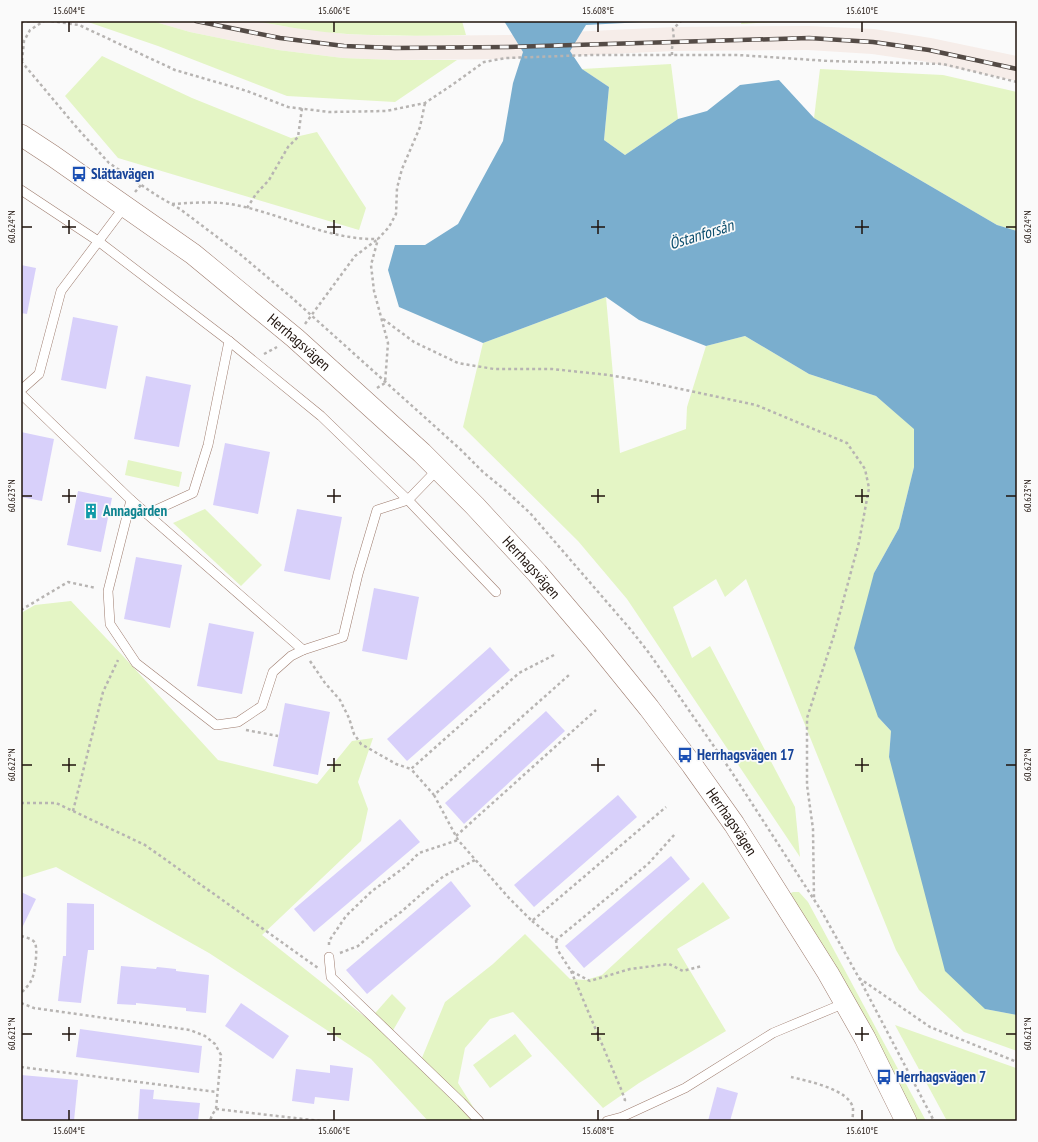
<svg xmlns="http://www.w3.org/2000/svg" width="1038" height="1142" viewBox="0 0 1038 1142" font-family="'PT Sans Narrow',sans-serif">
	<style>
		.built { fill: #f6ede9 }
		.green { fill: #e4f5c5 }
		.water { fill: #7aaece }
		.building { fill: #d8d0fa }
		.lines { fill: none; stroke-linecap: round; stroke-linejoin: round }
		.service-casing { stroke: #9e7c6e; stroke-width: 10 }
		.tertiary-casing { stroke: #9e7c6e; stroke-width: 22 }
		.path { stroke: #b7b4b2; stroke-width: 2.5; stroke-dasharray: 3 3; stroke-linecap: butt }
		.service { stroke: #fff; stroke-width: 9 }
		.tertiary { stroke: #fff; stroke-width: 21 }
		.rail-casing { stroke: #544b46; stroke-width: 4.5 }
		.rail { stroke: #fafafa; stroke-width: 3; stroke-dasharray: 9; stroke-linecap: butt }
		.ticks { fill: none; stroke: #1f130d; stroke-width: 1.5 }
		.labels { text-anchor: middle; stroke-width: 3.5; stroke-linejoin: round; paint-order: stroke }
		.transit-label { font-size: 15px; font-weight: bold; fill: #164399; stroke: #fafafa; text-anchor: start }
		.street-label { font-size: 15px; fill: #1f130d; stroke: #fafafa }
		.culture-label { font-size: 15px; font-weight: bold; fill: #0d838f; stroke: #fafafa; text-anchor: start }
		.water-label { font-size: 16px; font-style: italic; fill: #0a4d6d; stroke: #fafafa }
		.neatline { fill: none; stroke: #1f130d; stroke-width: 1.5 }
		.ticks-label { font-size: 10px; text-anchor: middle; fill: #1f130d }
	</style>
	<rect width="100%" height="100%" fill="#fafafa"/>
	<path class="built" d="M152 21H256L282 26 345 34 395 36 508 35 674 27 809 26 874 29 931 38 1017 56V81L927 62 872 54 808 50 674 51 508 59 394 60 343 58 278 50 190 32Z"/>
	<g class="green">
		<path d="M85 21H152L190 32 278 50 343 58 394 60H457L395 102 287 96 158 46Z"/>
		<path d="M256 21H462L466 35C426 36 386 36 347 34 317 32 286 27 256 21Z"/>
		<path d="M742 21H791L741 24Z"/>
		<path d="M102 56 192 98 291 138 317 132 366 208 359 230 118 158 65 96Z"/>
		<path d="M671 64 678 119 625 155 604 140 609 87 582 69Z"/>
		<path d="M820 69 943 75 1017 92V231L997 225 814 118Z"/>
		<path d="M606 297 620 453 686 429 687 407 706 346 745 336 809 374 876 396 915 429 914 467 899 528 874 573 878 717 891 731 889 757 985 1009 1017 1015V1051L964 1032 919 990 896 950 746 579 725 597 716 579 673 607 692 658 710 646 795 807 800 857 627 599 578 541 463 427 483 343Z"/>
		<path d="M128 460 182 472 179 487 125 475Z"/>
		<path d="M205 509 262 565 241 586 173 523Z"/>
		<path d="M71 601 123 656 218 760 317 784 352 741 373 738 358 782 368 809 361 841 262 935 369 1020 392 994 406 1008 388 1039 419 1065 445 1002 493 964 525 934 570 979 586 980 602 975 703 882 730 918 677 949 726 1031 639 1083 603 1108 513 1012 490 1019 465 1048 458 1083 482 1121H428L371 1059 209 953 56 867 21 878V613L35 605Z"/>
		<path d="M793 892H799L808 902 926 1121H918L806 919 785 896Z"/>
		<path d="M895 1025 1016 1068 1017 1066V1121H947Z"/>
		<path d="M515 1034 532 1056 490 1088 473 1065Z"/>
	</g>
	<path class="water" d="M504 21H644V22L586 25 570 51 582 69 609 87 604 140 625 155 678 119 707 111 740 85 779 80 814 118 997 225 1017 231V1015L985 1009 945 971 889 757 891 731 878 717 854 648 874 573 899 528 914 467V429L876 396 809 374 745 336 706 346 639 320 606 297 483 343 399 307 388 270 395 245H425L458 224 503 141 513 83 523 52Z"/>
	<g class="building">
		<path d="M21 265 36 268 27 314 21 313Z"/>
		<path d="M73 317 118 326 106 389 61 380Z"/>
		<path d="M146 376 191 385 179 447 134 439Z"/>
		<path d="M21 432 54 439 42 501 21 497Z"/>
		<path d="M225 443 270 452 258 514 213 505Z"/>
		<path d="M78 491 112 498 101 552 67 545Z"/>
		<path d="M297 509 342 517 330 580 284 571Z"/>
		<path d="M136 557 182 565 170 628 124 619Z"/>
		<path d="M374 588 419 597 407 660 362 651Z"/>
		<path d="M209 623 254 632 242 694 197 686Z"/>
		<path d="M490 647 510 670 407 761 387 739Z"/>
		<path d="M285 703 330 712 318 775 273 766Z"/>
		<path d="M546 711 565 731 464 824 445 803Z"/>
		<path d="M618 795 637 817 534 907 514 885Z"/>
		<path d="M400 819 420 842 314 932 294 909Z"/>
		<path d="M671 856 690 879 584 968 565 946Z"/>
		<path d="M451 881 471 906 367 994 346 970Z"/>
		<path d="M21 892 36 899 21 930Z"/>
		<path d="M67 903 94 904V950H88L81 1003 58 1001 63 956H66Z"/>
		<path d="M121 966 156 969 157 967 176 969V971L209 975 206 1013 186 1011V1008L136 1003V1005L117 1004Z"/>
		<path d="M241 1003 289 1036 273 1059 225 1026Z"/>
		<path d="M80 1029 202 1046 199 1073 76 1057Z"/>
		<path d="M330 1065 353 1068 349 1101 315 1097 314 1104 292 1101 296 1069 330 1073Z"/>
		<path d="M21 1075 78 1080 74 1121H21Z"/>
		<path d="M717 1087 738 1093 730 1121H708Z"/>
		<path d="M140 1089 154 1090 153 1099 200 1103 198 1121H138Z"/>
	</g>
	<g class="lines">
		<defs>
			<g id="service">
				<path d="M21 190 98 241 229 341 321 416 408 500 496 592"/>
				<path d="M21 390 39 374 61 291 125 206"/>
				<path d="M21 394 131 500 108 591 110 624 136 663 216 725 238 722 262 706 273 672 291 656 303 650 343 637 358 574 377 510 408 500 438 469"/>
				<path d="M131 500 303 650"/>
				<path d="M147 514 193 493 208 445 229 341"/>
				<path d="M329 957 331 977 461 1102 479 1121"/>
				<path d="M607 1121 622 1117 685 1088 773 1033 845 1003"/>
			</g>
			<g id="tertiary">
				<path id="s1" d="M21 135 53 156 193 254 295 338 422 453 475 506 537 573 594 640 649 708 692 765 734 824 828 973 865 1038 906 1121"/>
			</g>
		</defs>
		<use href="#service" class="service-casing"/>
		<use href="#tertiary" class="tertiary-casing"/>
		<g class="path">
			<path d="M51 21 79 25 175 70 247 91 288 107 329 112 386 111 425 103 452 85 484 62 506 58 591 55H738L829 61 943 64 1017 82"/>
			<path d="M21 22 34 21"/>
			<path d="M672 55V48L674 41 673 29 681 21"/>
			<path d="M21 61 78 129 109 163 156 195 180 209 241 255 291 297 460 449 483 472 505 490 530 513 631 630 649 653 677 693 731 771 822 912 859 978 934 1121"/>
			<path d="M22 61 24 41 30 30 44 21"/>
			<path d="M135 192 141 185"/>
			<path d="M172 204C191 203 210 201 230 204 273 211 313 233 357 238 364 239 371 239 378 239"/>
			<path d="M247 208 256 194 269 180 288 147 298 137 302 108"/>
			<path d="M383 319 414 342 458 363 494 369H552L609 375 643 381 756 405 847 443 865 469 869 488 859 542 834 635 807 718V785L813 829 814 899"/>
			<path d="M305 324 355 256 378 239"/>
			<path d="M264 354 277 347"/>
			<path d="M377 388 385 383 388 343 374 291 371 265 378 239 389 227 396 214 397 188 402 169 420 127 425 103"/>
			<path d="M21 610 68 582 96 588"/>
			<path d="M554 655 519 673 411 769 434 795 569 675"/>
			<path d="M310 661 325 683 340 700 349 718 354 734 361 744 396 764 411 769"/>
			<path d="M246 730 278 736"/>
			<path d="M434 795 458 840 509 898 532 921 666 807"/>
			<path d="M21 803H56L145 845 318 968"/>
			<path d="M73 811 103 692 118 660"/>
			<path d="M456 836 596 710"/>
			<path d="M532 921 556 940 648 864 675 834"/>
			<path d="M21 936C25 937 33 939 35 943 38 949 35 975 31 981 29 985 25 989 21 993"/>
			<path d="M556 940 557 949 571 971 590 981 630 969 669 964 683 971 702 966"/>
			<path d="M329 945V941L346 916 372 891 405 867 419 853 458 840"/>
			<path d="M340 953 358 946 379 928 401 912 426 890 444 876 475 860"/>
			<path d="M571 971 621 1089 625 1100 624 1103"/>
			<path d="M859 978 930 1027 1017 1062"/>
			<path d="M21 1003 34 1008 190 1030 205 1036 215 1044 221 1055 216 1109 212 1115 210 1121"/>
			<path d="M21 1067 217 1092"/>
			<path d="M791 1077C807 1081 849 1089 853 1108 853 1112 853 1117 852 1121"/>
			<path d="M216 1109 321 1121"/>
		</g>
		<use href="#service" class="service"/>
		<use href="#tertiary" class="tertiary"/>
		<defs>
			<path id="rail" d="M196 21 280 38 344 46 395 48 508 47 809 38 873 42 929 50 1017 69"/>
		</defs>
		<use href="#rail" class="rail-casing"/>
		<use href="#rail" class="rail"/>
	</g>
	<path class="ticks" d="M69 22V32M334 22V32M598 22V32M862 22V32M69 220V234M334 220V234M598 220V234M862 220V234M22 227H32M62 227H76M327 227H341M591 227H605M855 227H869M1006 227H1016M69 489V503M334 489V503M598 489V503M862 489V503M22 496H32M62 496H76M327 496H341M591 496H605M855 496H869M1006 496H1016M69 758V772M334 758V772M598 758V772M862 758V772M22 765H32M62 765H76M327 765H341M591 765H605M855 765H869M1006 765H1016M69 1027V1041M334 1027V1041M598 1027V1041M862 1027V1041M22 1034H32M62 1034H76M327 1034H341M591 1034H605M855 1034H869M1006 1034H1016M69 1110V1120M334 1110V1120M598 1110V1120M862 1110V1120"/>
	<defs>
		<symbol id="bus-bare" viewBox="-9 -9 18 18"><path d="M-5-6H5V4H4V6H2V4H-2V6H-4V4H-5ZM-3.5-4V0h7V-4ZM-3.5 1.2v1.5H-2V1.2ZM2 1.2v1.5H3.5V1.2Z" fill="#1a4fb4" stroke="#fafafa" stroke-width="2.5" paint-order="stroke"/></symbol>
		<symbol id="building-bare" viewBox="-9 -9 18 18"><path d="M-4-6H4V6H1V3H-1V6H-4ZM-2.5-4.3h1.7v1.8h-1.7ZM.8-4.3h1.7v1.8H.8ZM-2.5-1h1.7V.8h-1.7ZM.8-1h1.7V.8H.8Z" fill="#0f9aa8" stroke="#fafafa" stroke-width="2.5" paint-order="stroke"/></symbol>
	</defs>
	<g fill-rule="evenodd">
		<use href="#bus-bare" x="68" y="163" width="22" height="22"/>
		<use href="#building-bare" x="80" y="500" width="22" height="22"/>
		<use href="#bus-bare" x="674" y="744" width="22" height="22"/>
		<use href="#bus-bare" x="873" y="1066" width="22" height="22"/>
	</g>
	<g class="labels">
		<g class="transit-label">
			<text x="91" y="179">Slättavägen</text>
			<text x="697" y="760">Herrhagsvägen 17</text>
			<text x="896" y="1082">Herrhagsvägen 7</text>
		</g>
		<g class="street-label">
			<text dy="5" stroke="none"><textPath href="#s1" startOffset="347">Herrhagsvägen</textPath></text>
			<text dy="5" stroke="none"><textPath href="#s1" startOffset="671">Herrhagsvägen</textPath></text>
			<text dy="5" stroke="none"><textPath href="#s1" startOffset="995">Herrhagsvägen</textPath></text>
		</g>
		<g class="culture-label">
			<text x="103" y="516">Annagården</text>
		</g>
		<g class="water-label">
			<text transform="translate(701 234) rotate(-17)" y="6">Östanforsån</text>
		</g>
	</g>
	<rect width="1038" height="1142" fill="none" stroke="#fafafa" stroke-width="44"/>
	<rect x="22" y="22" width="994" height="1098" class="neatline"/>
	<g class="ticks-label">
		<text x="69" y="14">15.604°E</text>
		<text x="334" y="14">15.606°E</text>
		<text x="598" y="14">15.608°E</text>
		<text x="862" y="14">15.610°E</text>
		<text transform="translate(11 227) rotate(-90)" y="4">60.624°N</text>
		<text transform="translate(1027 227) rotate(-90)" y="4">60.624°N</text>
		<text transform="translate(11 496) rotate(-90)" y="4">60.623°N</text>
		<text transform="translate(1027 496) rotate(-90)" y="4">60.623°N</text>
		<text transform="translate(11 765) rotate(-90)" y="4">60.622°N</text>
		<text transform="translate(1027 765) rotate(-90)" y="4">60.622°N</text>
		<text transform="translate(11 1034) rotate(-90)" y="4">60.621°N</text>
		<text transform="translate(1027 1034) rotate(-90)" y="4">60.621°N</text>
		<text x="69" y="1134">15.604°E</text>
		<text x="334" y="1134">15.606°E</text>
		<text x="598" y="1134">15.608°E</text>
		<text x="862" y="1134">15.610°E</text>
	</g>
</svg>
